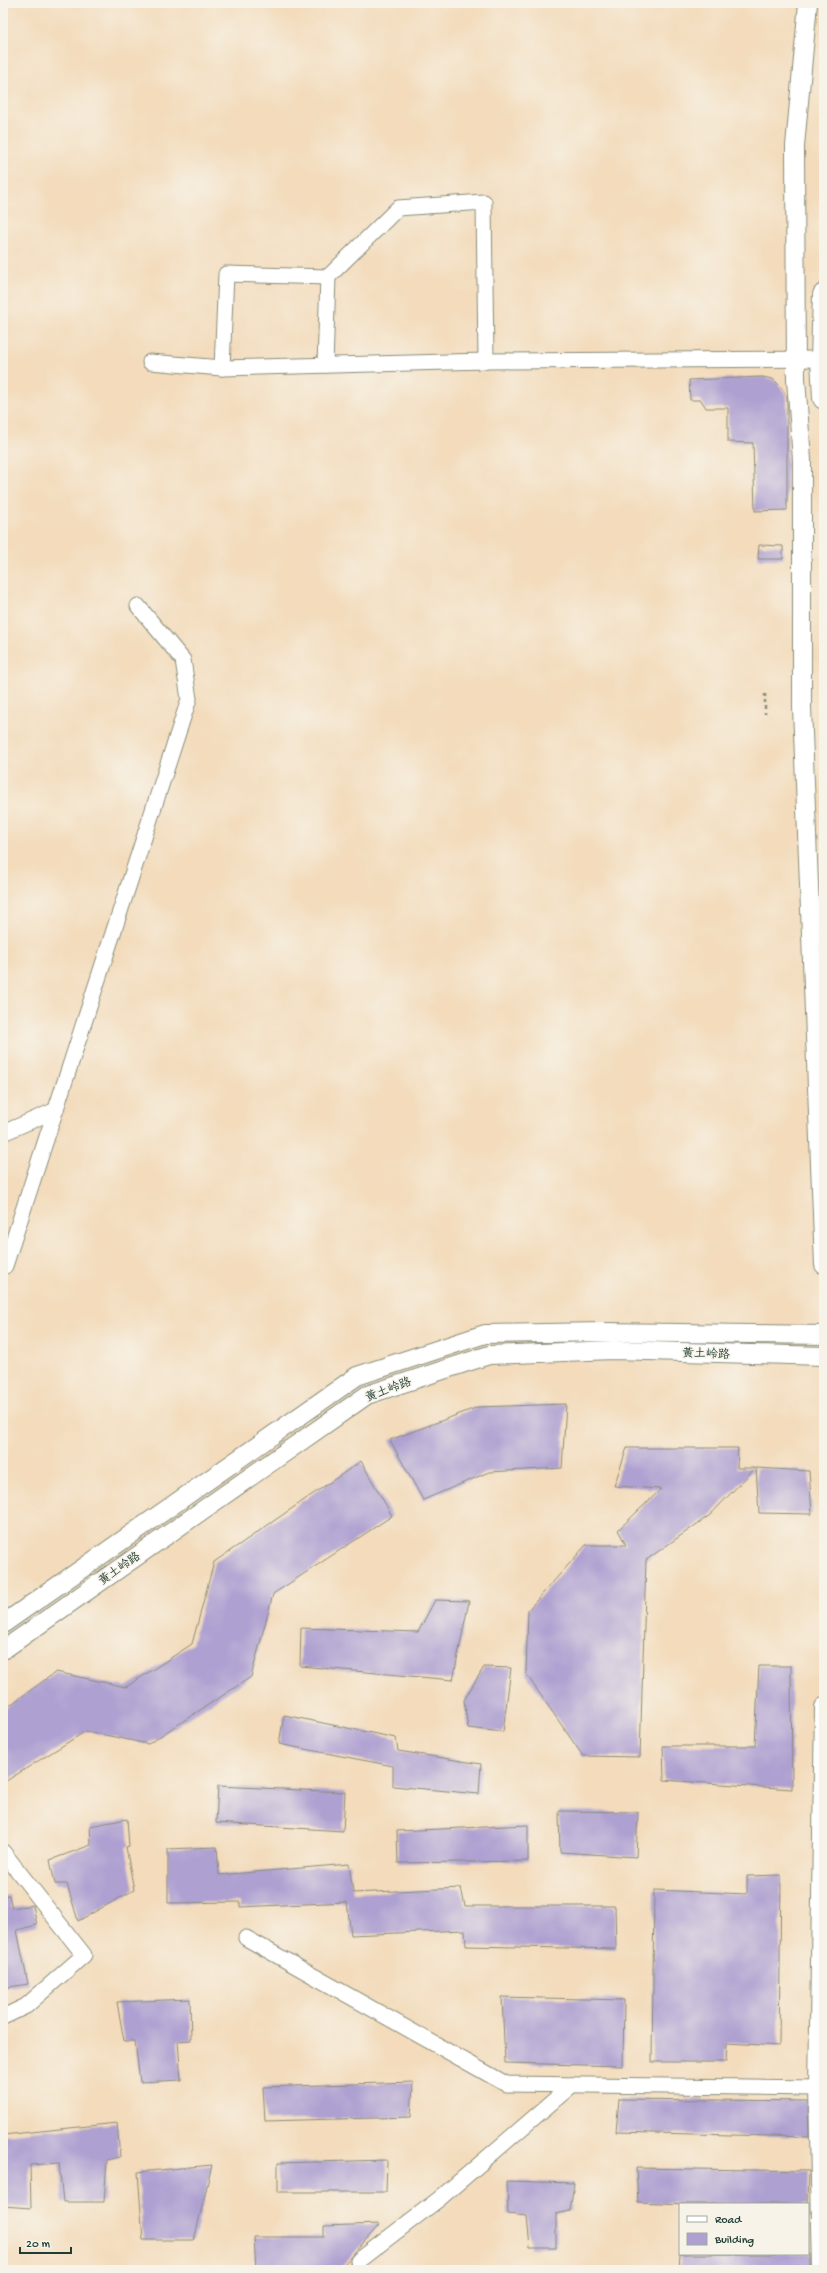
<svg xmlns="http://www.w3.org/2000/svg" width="827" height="2273" viewBox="0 0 827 2273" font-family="'Gochi Hand','LXGW WenKai TC',sans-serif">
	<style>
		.building { fill: #aea0d1 }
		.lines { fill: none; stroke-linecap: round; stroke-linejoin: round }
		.minor-casing { stroke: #898c78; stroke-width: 17 }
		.tertiary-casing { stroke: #898c78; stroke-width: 20 }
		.primary-casing { stroke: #898c78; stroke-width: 24 }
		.path { stroke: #898c78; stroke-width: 2.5; stroke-dasharray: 3 3; stroke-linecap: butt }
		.minor { stroke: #fff; stroke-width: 15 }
		.tertiary { stroke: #fff; stroke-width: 18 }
		.primary { stroke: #fff; stroke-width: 22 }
		.labels { text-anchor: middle; stroke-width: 3; stroke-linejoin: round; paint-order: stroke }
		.street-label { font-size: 12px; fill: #1f3d34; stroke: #f7f3e8 }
	</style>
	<rect width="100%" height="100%" fill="#f7f3e8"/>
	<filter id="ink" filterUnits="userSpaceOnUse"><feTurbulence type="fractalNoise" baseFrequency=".025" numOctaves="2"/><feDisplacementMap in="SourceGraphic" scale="8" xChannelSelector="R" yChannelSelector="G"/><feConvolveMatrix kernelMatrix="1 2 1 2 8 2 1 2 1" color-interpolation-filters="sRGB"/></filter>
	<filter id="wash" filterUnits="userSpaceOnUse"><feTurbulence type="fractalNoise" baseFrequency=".012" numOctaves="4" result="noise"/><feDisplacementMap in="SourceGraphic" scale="16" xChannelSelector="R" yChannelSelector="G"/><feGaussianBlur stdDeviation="0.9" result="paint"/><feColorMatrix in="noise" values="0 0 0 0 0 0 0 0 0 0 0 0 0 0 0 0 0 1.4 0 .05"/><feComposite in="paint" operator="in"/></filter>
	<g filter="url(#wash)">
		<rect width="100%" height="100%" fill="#f3dbbb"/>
		<g id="blocks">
			<g class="building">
				<path d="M762 377 773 379 781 387 787 397V510L755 511 753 443 728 442V408H706L701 400H690L689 380Z"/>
				<path d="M759 545 783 546V559H758Z"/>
				<path d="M566 1404 562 1468 489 1472 423 1500 390 1440 478 1407Z"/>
				<path d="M627 1448H738L737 1468H755L710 1515 646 1560 640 1757 583 1756 526 1674 528 1610 586 1545H626L618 1530 661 1489 614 1486Z"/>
				<path d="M361 1461 392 1516 273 1594 251 1677 148 1744 86 1731 3 1783V1710L56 1672 126 1687 192 1644 214 1562Z"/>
				<path d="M756 1468 809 1471 812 1514 759 1513Z"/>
				<path d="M435 1600 469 1601 453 1680 300 1666 301 1628 418 1632Z"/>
				<path d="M759 1666H791L792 1789 664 1780 663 1746H755Z"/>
				<path d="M484 1667 511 1668 503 1732 468 1728 464 1700Z"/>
				<path d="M284 1715 396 1738 398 1751 481 1764 479 1794 393 1786V1766L279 1744Z"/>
				<path d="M218 1786 345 1792 343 1831 216 1823Z"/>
				<path d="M559 1811 638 1812 636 1857 560 1852Z"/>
				<path d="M127 1819 129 1846 126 1847 134 1890 78 1921 67 1884H55L50 1860 91 1845 90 1826Z"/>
				<path d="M528 1825V1861L398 1863 397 1831Z"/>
				<path d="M217 1847 219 1875 349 1864 353 1893 461 1888 465 1906H615L616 1949 466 1946 465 1930 351 1935 347 1902 240 1907V1902L168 1903V1849Z"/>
				<path d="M781 1875 779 2046 727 2043 726 2062H652L654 1890 747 1894V1876Z"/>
				<path d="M9 1895 12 1908 33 1905 37 1925 17 1930 28 1984 3 1988V1896Z"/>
				<path d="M502 1997 624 2000 623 2066 505 2063Z"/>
				<path d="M190 1999 191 2040 178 2041 181 2080 140 2082 135 2041H124L117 2002Z"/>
				<path d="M413 2082 411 2117 265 2121 263 2087Z"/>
				<path d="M619 2099 808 2101 809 2137 616 2132Z"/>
				<path d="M117 2123 120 2157 107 2160 104 2202H63L59 2163 30 2165 31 2208 3 2206V2135Z"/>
				<path d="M387 2160 386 2192H278V2163Z"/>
				<path d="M212 2165 194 2240H143L138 2172Z"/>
				<path d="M636 2168 809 2171 808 2204H687L638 2202Z"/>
				<path d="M507 2181 574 2183 570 2211 556 2214V2248H530L527 2216 508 2214Z"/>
				<path d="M380 2224 339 2270H256L254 2237H324V2226Z"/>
				<path d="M680 2254H811V2270H679Z"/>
			</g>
		</g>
	</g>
	<g filter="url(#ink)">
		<use href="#blocks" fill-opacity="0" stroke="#898c78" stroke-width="1"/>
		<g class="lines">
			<defs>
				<g id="minor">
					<path d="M150 362 222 368 486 361 824 359"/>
					<path d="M325 365 328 277 398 208 484 202 486 361"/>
					<path d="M222 368 226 274 328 277"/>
					<path d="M3 1133 56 1110"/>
					<path d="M5 1266 189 699 183 660 138 606"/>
					<path d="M3 1852 84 1955 26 2006 3 2017"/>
					<path d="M246 1938 506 2084 818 2088"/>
					<path d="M358 2261 439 2199 572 2085"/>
				</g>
				<g id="tertiary">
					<path d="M808 3 795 146 796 379 802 460V707L824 1265"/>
					<path d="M3 1624 357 1376 485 1334 603 1332 824 1335"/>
					<path d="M3 1650 367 1395 489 1355 613 1350 824 1356"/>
					<path d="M822 2270 818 2088 824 1707"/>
				</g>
				<path id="primary" d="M824 295 822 359 824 398"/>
			</defs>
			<use href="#minor" class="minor-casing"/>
			<use href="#tertiary" class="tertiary-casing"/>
			<use href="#primary" class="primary-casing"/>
			<path class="path" d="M765 694V714"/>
			<use href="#minor" class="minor"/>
			<use href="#tertiary" class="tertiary"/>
			<use href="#primary" class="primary"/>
		</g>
	</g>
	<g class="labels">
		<g class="street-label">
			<text transform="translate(706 1353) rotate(2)" y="4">黄土岭路</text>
			<text transform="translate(388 1389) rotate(-21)" y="4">黄土岭路</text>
			<text transform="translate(119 1568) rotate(-35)" y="4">黄土岭路</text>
		</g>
	</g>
	<rect width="827" height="2273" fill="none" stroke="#f7f3e8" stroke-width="16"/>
	<rect x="679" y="2203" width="130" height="52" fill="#f7f3e8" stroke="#a1aaa0"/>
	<rect x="687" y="2216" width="20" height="6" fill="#ffffff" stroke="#a1aaa0"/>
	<text x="715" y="2223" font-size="12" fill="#1f3d34">Road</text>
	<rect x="687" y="2233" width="20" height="12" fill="#aea0d1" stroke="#a1aaa0"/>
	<text x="715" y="2243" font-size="12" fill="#1f3d34">Building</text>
	<path d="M20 2247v6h51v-6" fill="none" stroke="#1f3d34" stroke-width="2"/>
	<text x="26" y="2247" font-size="12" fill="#1f3d34" stroke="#f7f3e8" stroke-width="3" paint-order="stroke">20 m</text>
</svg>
